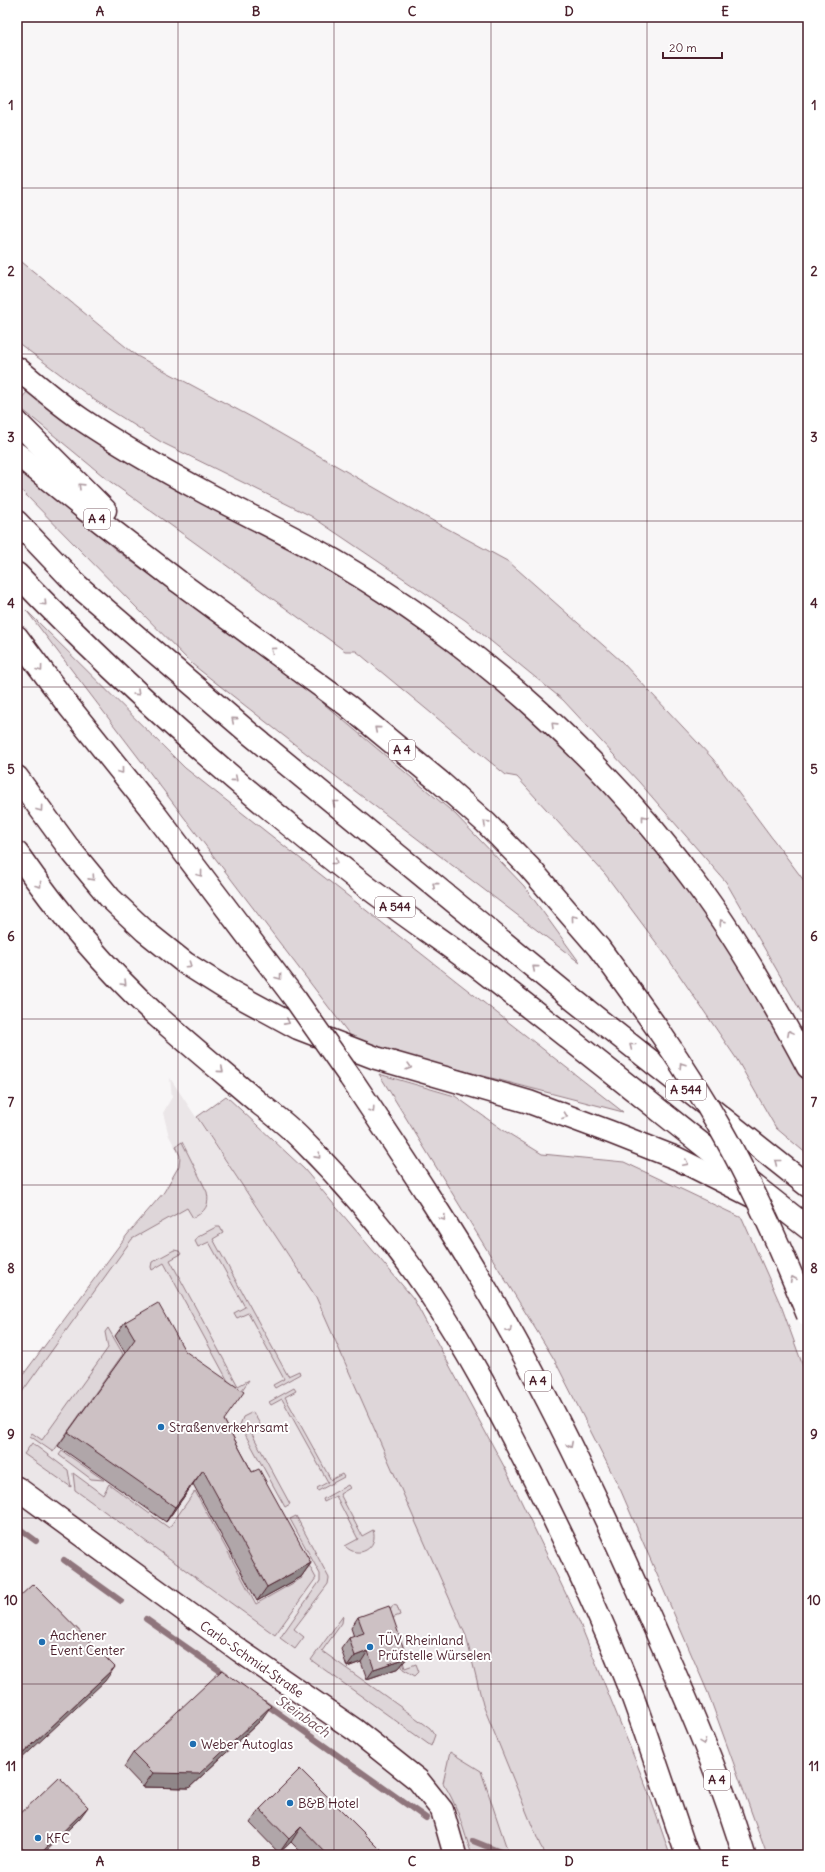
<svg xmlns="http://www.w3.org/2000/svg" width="825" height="1872" viewBox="0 0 825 1872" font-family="Delius,sans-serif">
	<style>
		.built { fill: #ebe6e8 }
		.green { fill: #ded6d9; stroke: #947a82 }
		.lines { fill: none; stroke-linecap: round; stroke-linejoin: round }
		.stream { stroke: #8f747b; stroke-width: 6 }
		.street-casing { stroke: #4a1f2b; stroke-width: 25 }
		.highway-casing { stroke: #4a1f2b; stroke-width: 25 }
		.street { stroke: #fff; stroke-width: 22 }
		.highway { stroke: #fff; stroke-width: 22 }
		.highway-bridge-casing { stroke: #4a1f2b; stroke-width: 25; stroke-linecap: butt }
		.highway-bridge { stroke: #fff; stroke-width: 22 }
		.wall { fill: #b0a6a9; stroke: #4a1f2b }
		.shaded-wall { fill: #908789; stroke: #4a1f2b }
		.building { fill: #cdc1c4; stroke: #4a1f2b }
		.oneway { stroke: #ae9aa0 }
		.grid { fill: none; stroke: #4a1f2b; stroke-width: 1; stroke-opacity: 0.55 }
		.poi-dot { fill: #1f6fb2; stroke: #fff; stroke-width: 1.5 }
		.labels { text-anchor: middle; stroke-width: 4; stroke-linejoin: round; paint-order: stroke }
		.shield { fill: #fff; stroke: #80626b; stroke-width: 1 }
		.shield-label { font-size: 12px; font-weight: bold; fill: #4a1f2b }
		.poi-label { font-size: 13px; fill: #4a1f2b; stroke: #fff; text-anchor: start }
		.street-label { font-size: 13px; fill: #4a1f2b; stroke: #fff }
		.water-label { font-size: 14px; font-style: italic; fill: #72515a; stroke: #fff }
		.neatline { fill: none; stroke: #4a1f2b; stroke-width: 1.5 }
		.grid-label { font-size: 13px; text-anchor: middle; font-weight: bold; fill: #4a1f2b }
	</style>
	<rect width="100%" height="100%" fill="#f8f6f7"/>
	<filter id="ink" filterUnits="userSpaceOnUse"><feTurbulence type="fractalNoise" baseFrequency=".025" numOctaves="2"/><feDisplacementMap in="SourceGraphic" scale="8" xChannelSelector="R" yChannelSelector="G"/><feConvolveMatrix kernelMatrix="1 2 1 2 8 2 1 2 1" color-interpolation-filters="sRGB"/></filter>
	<g filter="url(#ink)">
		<path class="built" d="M170 1078 316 1297 565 1855H17V1383L127 1235 164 1192 179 1166 180 1156 169 1136 163 1113 172 1097Z"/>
		<g class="green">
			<path d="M17 258 137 356 255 419 415 511 509 562 621 661 713 759 808 886V1024L726 882 639 782 563 700 465 620 311 516 161 442 96 401 17 342Z"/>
			<path d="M28 391 316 560 468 663 540 728 610 795 687 888 738 965 808 1088V1155L776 1128 736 1058 667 957 605 874 517 777 506 775 356 651H345L108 480 17 405V403Z"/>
			<path d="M17 468 120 553 312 694 455 814 524 886 580 963 321 765 192 664 21 490 17 485Z"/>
			<path d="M26 610 185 768 623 1112 356 1043Z"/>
			<path d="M379 1074 455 1096 503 1130 542 1154 624 1162 742 1218 782 1308 808 1380V1855H767L708 1693 621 1491 554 1359Z"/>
			<path d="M226 1096 304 1169 413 1298 506 1470 579 1621 649 1794 670 1855H546L540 1845 483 1705 466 1636 316 1297 197 1117Z"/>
			<path d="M182 1142 207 1192C210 1205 205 1212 193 1218L187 1208 132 1239 17 1399V1383L127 1235 164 1192 179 1166 180 1156 176 1146Z"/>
			<path d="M216 1227H220L223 1233 213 1239 288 1376 299 1371 300 1374 275 1388 273 1385 284 1379 248 1313 237 1318 234 1313 245 1307 209 1242 198 1247 195 1241 197 1237Z"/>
			<path d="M174 1250 179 1251 181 1254 170 1260 238 1386 249 1380 233 1403 229 1383 164 1263 152 1270 151 1267 152 1262Z"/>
			<path d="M108 1328 123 1354 53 1452 30 1436 32 1433 42 1440 108 1348 105 1332Z"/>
			<path d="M294 1388 296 1391 285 1397 331 1480 342 1474 344 1477 318 1491 317 1488 328 1482 282 1399 271 1405 269 1402Z"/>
			<path d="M253 1412 261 1426 251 1432 290 1504 285 1507 240 1425 243 1417Z"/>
			<path d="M32 1443 68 1470 71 1487 24 1454Z"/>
			<path d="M62 1451 104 1480 91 1479 59 1455Z"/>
			<path d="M73 1473 103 1495 109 1484 169 1528 195 1491 256 1604 302 1578 278 1533 285 1522 316 1578 275 1635 75 1490Z"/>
			<path d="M348 1485 350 1488 340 1494 362 1536 373 1530C379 1548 358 1560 345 1546L358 1539 336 1496 324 1502 323 1499Z"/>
			<path d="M296 1516 329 1578 328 1584 294 1629 304 1637 295 1649 280 1638 320 1581V1574L290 1519Z"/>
			<path d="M393 1605 397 1606 400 1615 389 1619 405 1668 416 1664 419 1672 415 1676 403 1669 386 1618Z"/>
			<path d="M343 1616 342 1623 322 1651 430 1728 435 1735 431 1746 311 1660Z"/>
			<path d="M450 1752 481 1771 509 1855H472C463 1830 458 1805 443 1783Z"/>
		</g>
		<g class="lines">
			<g class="stream">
				<path d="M17 1527 36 1541"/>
				<path d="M64 1560 121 1601"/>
				<path d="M146 1619 226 1675"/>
				<path d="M264 1703 426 1818"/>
				<path d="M473 1841 508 1855"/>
			</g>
			<defs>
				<path id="street" d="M17 1488 240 1651 355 1730 418 1780 442 1810 455 1855"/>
				<g id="highway">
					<path d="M17 368C38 386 58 403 81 419 121 446 163 470 206 493 249 516 293 536 335 561 479 646 607 760 705 896 744 950 777 1009 808 1067"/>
					<path d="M17 422 105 510"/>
					<path d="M17 454 96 518 179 582 348 706 440 782 486 823 529 867 599 948"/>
					<path d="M17 522 78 586 249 733 565 993 808 1186"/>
					<path d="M17 574C124 686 241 789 363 884 401 913 441 940 480 969 590 1054 698 1142 808 1228"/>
					<path d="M17 637 67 704 155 814 296 1000"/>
					<path d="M17 777 68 847 110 898 145 931 185 963 228 990 298 1028 376 1058 529 1102 610 1132 676 1158 752 1196"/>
					<path d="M17 853C58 912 104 967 157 1016 191 1046 226 1075 260 1104 274 1115 290 1127 302 1140 348 1186 391 1237 428 1291 467 1349 499 1411 531 1473 568 1546 603 1621 633 1698 652 1750 669 1802 687 1855"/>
					<path d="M350 1077C403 1156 456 1236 503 1318 559 1416 607 1519 652 1622 686 1698 720 1775 744 1855"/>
				</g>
			</defs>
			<use href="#street" class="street-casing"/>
			<use href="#highway" class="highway-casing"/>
			<use href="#street" class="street"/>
			<use href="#highway" class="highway"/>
			<defs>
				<g id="highway-bridge">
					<path d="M599 948C642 1006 684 1064 719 1126 754 1187 782 1251 808 1315"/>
					<path d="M296 1000 350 1077"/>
				</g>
			</defs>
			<use href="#highway-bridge" class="highway-bridge-casing"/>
			<use href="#highway-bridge" class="highway-bridge"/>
		</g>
		<g class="wall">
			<path d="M125 1322 224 1420 252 1472 311 1563 301 1577 257 1601 193 1484 166 1522 58 1446 125 1353 115 1336Z"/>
			<path d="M358 1617 407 1658 399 1668 367 1679 361 1662 347 1667 341 1649 349 1638 354 1637 351 1628Z"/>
			<path d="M261 1720 189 1788 143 1787 124 1767 133 1753Z"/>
			<path d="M260 1809 386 1855H304L291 1842 279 1853 250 1823Z"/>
			<path d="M17 1817 80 1818 42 1855H17Z"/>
		</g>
		<g class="shaded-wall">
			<path d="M203 1470 193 1484 166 1522 175 1507Z"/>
			<path d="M311 1563 301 1577 257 1601 267 1587Z"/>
			<path d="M368 1651 361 1662 347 1667 355 1656Z"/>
			<path d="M407 1658 399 1668 367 1679 374 1669Z"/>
			<path d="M115 1667 105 1681 17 1763V1759Z"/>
			<path d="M271 1706 261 1720 189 1788 143 1787 153 1773Z"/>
			<path d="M88 1807 80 1818 42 1855H39Z"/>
			<path d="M301 1827 291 1842 279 1853 289 1839Z"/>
		</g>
		<g class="building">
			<path d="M158 1303 185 1351 244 1392 224 1420 252 1472 259 1469 311 1563 267 1587 203 1470 175 1507 68 1432 135 1339 125 1322Z"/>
			<path d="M33 1584 115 1667 17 1759V1599Z"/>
			<path d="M389 1606 407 1658 374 1669 368 1651 355 1656 349 1638 364 1633 358 1617Z"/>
			<path d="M222 1670 271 1706 199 1774 153 1773 133 1753Z"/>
			<path d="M300 1769 386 1855H328L301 1827 289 1839 260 1809Z"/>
			<path d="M59 1777 88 1807 39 1855H29L17 1843V1817Z"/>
		</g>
		<defs><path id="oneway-chevron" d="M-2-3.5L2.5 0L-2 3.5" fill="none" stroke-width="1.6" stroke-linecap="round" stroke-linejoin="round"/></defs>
		<g class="oneway">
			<use href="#oneway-chevron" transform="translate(81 486) rotate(-136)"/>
			<use href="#oneway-chevron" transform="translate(44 603) rotate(46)"/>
			<use href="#oneway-chevron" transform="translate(273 650) rotate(-144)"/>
			<use href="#oneway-chevron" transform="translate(40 669) rotate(53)"/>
			<use href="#oneway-chevron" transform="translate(137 693) rotate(44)"/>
			<use href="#oneway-chevron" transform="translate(234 720) rotate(-140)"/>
			<use href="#oneway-chevron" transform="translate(554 725) rotate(-136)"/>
			<use href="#oneway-chevron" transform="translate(377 729) rotate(-140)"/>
			<use href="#oneway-chevron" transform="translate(121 771) rotate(51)"/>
			<use href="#oneway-chevron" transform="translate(235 779) rotate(41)"/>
			<use href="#oneway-chevron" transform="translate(335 803) rotate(-141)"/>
			<use href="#oneway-chevron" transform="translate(40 809) rotate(54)"/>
			<use href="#oneway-chevron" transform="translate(644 818) rotate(-129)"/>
			<use href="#oneway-chevron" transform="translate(486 823) rotate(-136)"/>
			<use href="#oneway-chevron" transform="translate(335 862) rotate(38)"/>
			<use href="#oneway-chevron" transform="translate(200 874) rotate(53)"/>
			<use href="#oneway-chevron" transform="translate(92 878) rotate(48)"/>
			<use href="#oneway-chevron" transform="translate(39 885) rotate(53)"/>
			<use href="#oneway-chevron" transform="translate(435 885) rotate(-140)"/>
			<use href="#oneway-chevron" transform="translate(574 918) rotate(-130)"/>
			<use href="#oneway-chevron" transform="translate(722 922) rotate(-123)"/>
			<use href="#oneway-chevron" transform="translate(189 965) rotate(34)"/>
			<use href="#oneway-chevron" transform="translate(535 968) rotate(-140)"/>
			<use href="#oneway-chevron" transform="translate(279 977) rotate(53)"/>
			<use href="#oneway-chevron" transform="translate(124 983) rotate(45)"/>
			<use href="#oneway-chevron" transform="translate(287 1022) rotate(28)"/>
			<use href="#oneway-chevron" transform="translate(790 1033) rotate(-118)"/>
			<use href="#oneway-chevron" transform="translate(632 1046) rotate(-142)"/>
			<use href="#oneway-chevron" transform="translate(682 1065) rotate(-123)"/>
			<use href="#oneway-chevron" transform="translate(409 1067) rotate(16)"/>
			<use href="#oneway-chevron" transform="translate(221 1070) rotate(40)"/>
			<use href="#oneway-chevron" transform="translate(372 1110) rotate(56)"/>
			<use href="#oneway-chevron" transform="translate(565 1116) rotate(20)"/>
			<use href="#oneway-chevron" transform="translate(318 1156) rotate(48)"/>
			<use href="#oneway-chevron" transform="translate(777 1162) rotate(-142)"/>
			<use href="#oneway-chevron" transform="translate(686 1163) rotate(27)"/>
			<use href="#oneway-chevron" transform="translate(443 1218) rotate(58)"/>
			<use href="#oneway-chevron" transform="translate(793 1279) rotate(-113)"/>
			<use href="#oneway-chevron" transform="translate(509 1330) rotate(61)"/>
			<use href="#oneway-chevron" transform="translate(570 1445) rotate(63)"/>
			<use href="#oneway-chevron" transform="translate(703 1742) rotate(69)"/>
		</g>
	</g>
	<path class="grid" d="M178 17V1855M334 17V1855M491 17V1855M647 17V1855M17 188H808M17 354H808M17 521H808M17 687H808M17 853H808M17 1019H808M17 1185H808M17 1351H808M17 1518H808M17 1684H808"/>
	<g class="poi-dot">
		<circle cx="161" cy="1427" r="4"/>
		<circle cx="42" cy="1642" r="4"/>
		<circle cx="370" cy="1647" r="4"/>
		<circle cx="193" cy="1744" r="4"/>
		<circle cx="290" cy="1803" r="4"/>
		<circle cx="38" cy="1838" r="4"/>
	</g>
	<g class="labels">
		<g class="shield">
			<rect x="84" y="509" width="26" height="20" rx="3"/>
			<rect x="389" y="740" width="26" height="20" rx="3"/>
			<rect x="375" y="897" width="40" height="20" rx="3"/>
			<rect x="666" y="1080" width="40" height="20" rx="3"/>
			<rect x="525" y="1371" width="26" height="20" rx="3"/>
			<rect x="704" y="1770" width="26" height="20" rx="3"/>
		</g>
		<g class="shield-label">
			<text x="97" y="523">A 4</text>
			<text x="402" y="754">A 4</text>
			<text x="395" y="911">A 544</text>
			<text x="686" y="1094">A 544</text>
			<text x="538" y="1385">A 4</text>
			<text x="717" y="1784">A 4</text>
		</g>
		<g class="poi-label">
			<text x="169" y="1432">Straßenverkehrsamt</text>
			<text x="50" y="1640">Aachener<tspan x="50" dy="15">Event Center</tspan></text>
			<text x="378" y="1645">TÜV Rheinland<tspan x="378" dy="15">Prüfstelle Würselen</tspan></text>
			<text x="201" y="1749">Weber Autoglas</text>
			<text x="298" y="1808">B&amp;B Hotel</text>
			<text x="46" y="1843">KFC</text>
		</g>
		<g class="street-label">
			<text transform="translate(252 1659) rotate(35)" y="5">Carlo-Schmid-Straße</text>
		</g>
		<g class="water-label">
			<text transform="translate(303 1716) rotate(35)" y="5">Steinbach</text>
		</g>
	</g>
	<rect width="825" height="1872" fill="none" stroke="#fff" stroke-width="44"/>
	<path d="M663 52v6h59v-6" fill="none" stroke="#4a1f2b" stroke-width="2"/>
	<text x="669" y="52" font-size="12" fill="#4a1f2b" stroke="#ffffff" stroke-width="3" paint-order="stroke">20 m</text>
	<rect x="22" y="22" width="781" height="1828" class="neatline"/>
	<g class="grid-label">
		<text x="100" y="16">A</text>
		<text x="256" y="16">B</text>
		<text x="412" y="16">C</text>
		<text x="569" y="16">D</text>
		<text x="725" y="16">E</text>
		<text x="11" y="110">1</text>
		<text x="814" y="110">1</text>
		<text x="11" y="276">2</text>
		<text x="814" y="276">2</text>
		<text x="11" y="442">3</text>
		<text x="814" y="442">3</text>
		<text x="11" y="608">4</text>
		<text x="814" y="608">4</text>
		<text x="11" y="774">5</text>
		<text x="814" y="774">5</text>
		<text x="11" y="941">6</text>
		<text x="814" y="941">6</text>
		<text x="11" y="1107">7</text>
		<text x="814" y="1107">7</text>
		<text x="11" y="1273">8</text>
		<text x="814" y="1273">8</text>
		<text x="11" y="1439">9</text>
		<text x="814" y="1439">9</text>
		<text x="11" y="1605">10</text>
		<text x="814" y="1605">10</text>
		<text x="11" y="1771">11</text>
		<text x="814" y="1771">11</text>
		<text x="100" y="1866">A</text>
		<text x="256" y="1866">B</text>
		<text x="412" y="1866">C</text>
		<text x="569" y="1866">D</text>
		<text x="725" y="1866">E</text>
	</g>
</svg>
